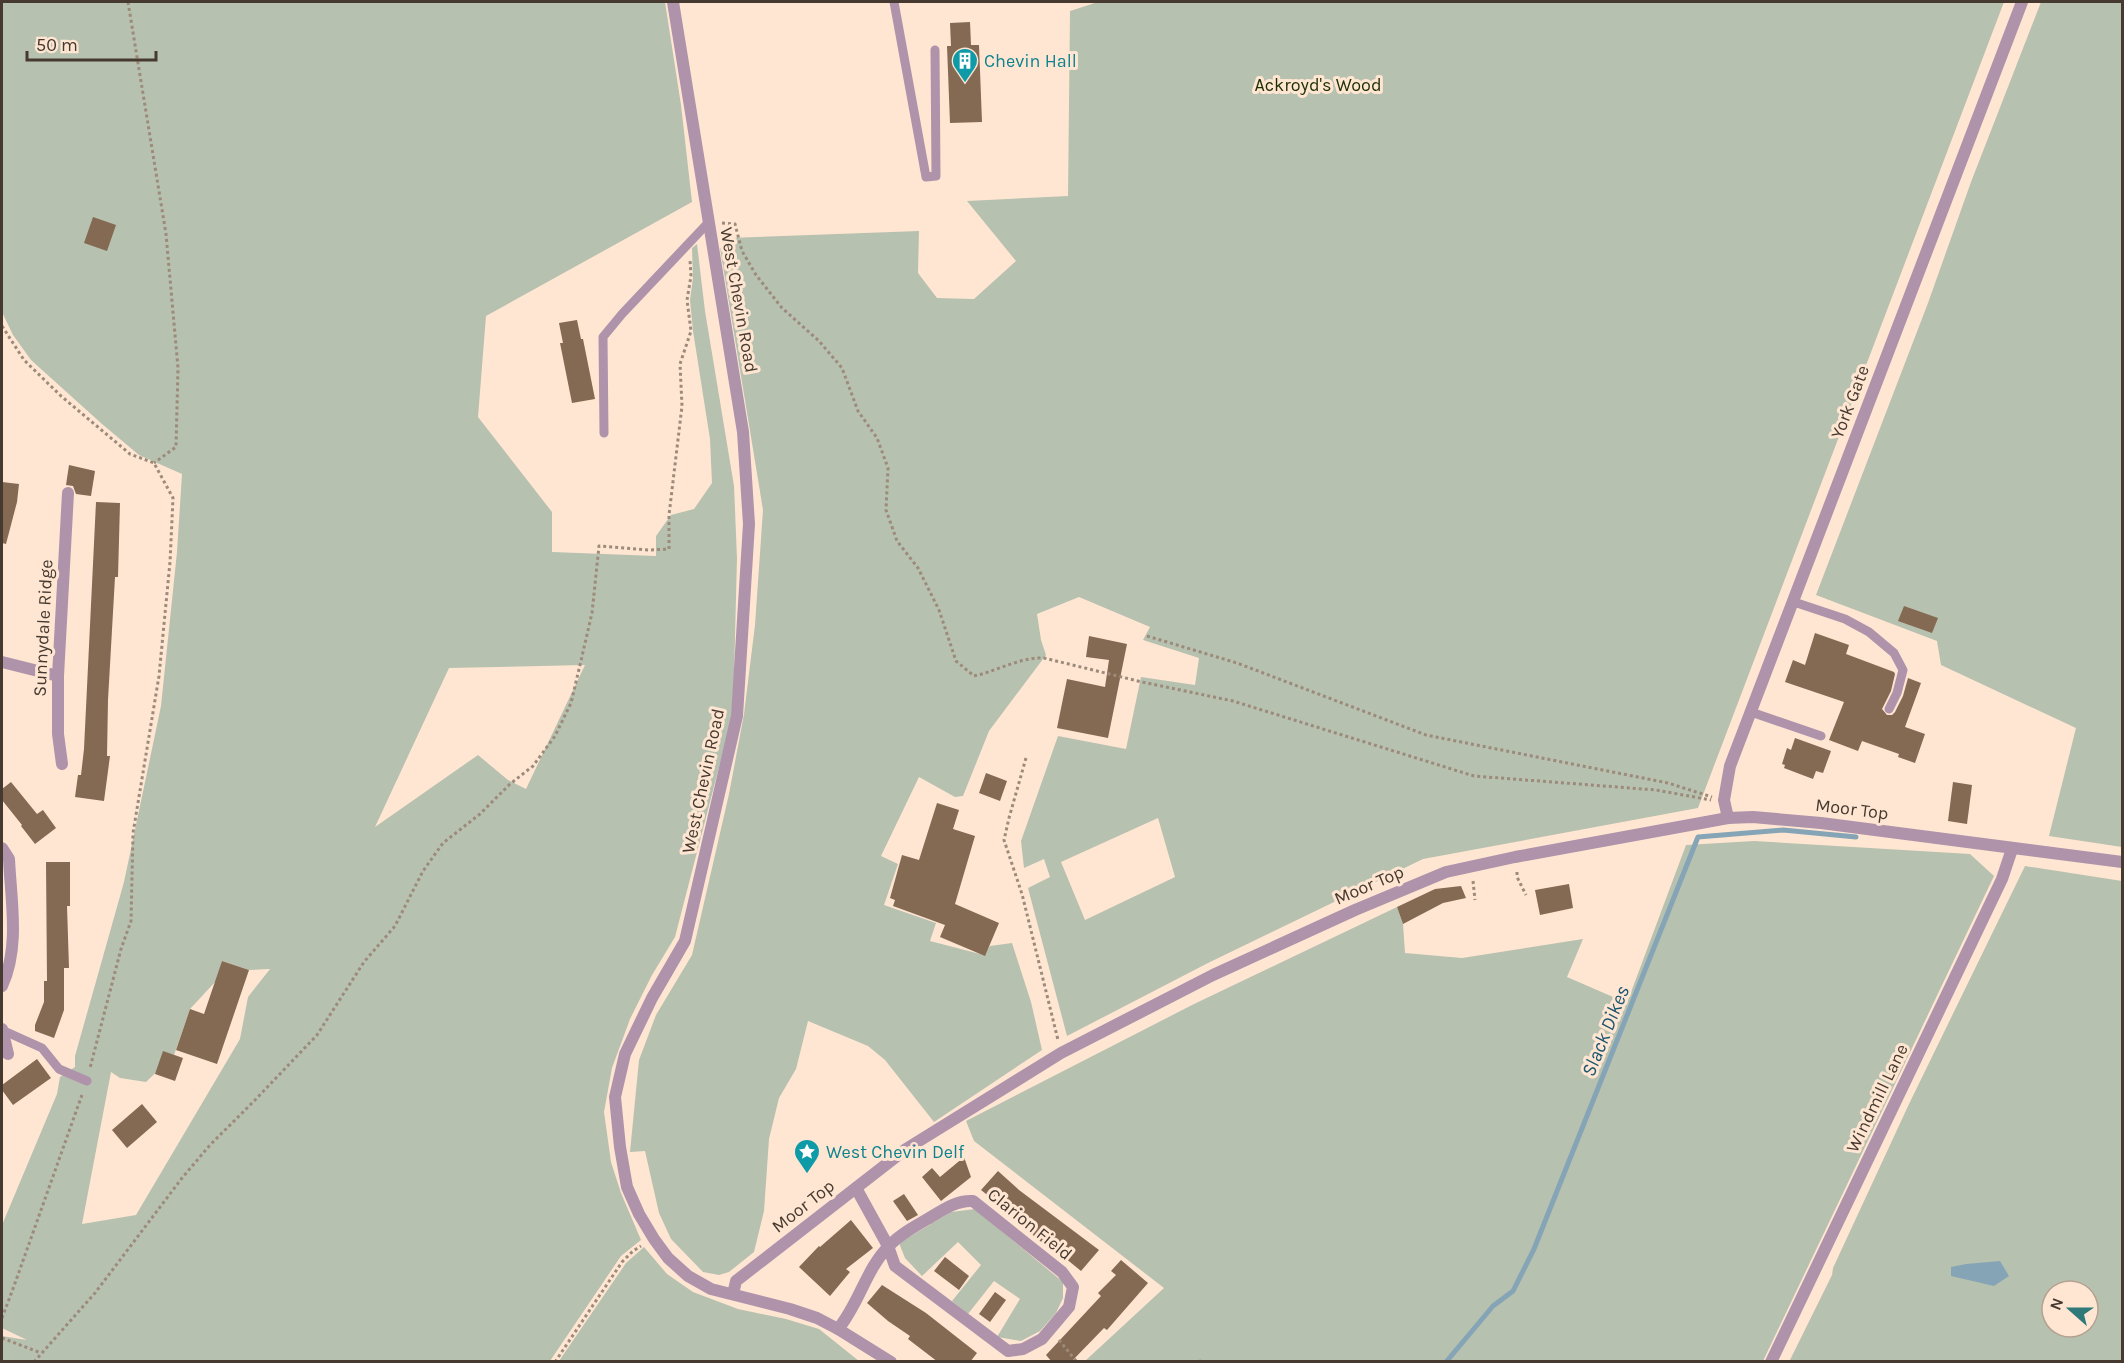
<svg xmlns="http://www.w3.org/2000/svg" width="2124" height="1363" viewBox="0 0 2124 1363" font-family="Karla,sans-serif">
	<style>
		.green { fill: #b7c1af; fill-rule: evenodd }
		.water { fill: #85a5b7 }
		.lines { fill: none; stroke-linecap: round; stroke-linejoin: round }
		.stream { stroke: #85a5b7; stroke-width: 5 }
		.building { fill: #846953 }
		.path { stroke: #9c8a7b; stroke-width: 3; stroke-dasharray: 3 3; stroke-linecap: butt }
		.service { stroke: #af93aa; stroke-width: 9 }
		.minor { stroke: #af93aa; stroke-width: 12 }
		.tertiary { stroke: #af93aa; stroke-width: 12 }
		.labels { text-anchor: middle; stroke-width: 6; stroke-linejoin: round; paint-order: stroke }
		.culture-label { font-size: 18px; fill: #0d838f; stroke: #ffe6d2; text-anchor: start }
		.park-label { font-size: 18px; fill: #1c3002; stroke: #ffe6d2 }
		.street-label { font-size: 18px; fill: #463a30; stroke: #ffe6d2 }
		.water-label { font-size: 20px; font-style: italic; fill: #1b5570; stroke: #ffe6d2 }
	</style>
	<rect width="100%" height="100%" fill="#ffe6d2"/>
	<g class="green">
		<path d="M2 2H665L681 105 692 202 486 316 478 417 552 512V552L656 556V536L671 515 694 509 712 483 710 439 693 331 690 300 693 278 692 248 697 244 705 311 734 486 737 558 734 676 731 721 675 937 652 975 630 1019 612 1068 604 1112 611 1162 621 1193 641 1240 621 1256 550 1361 2 1362V1336L27 1340 2 1328V1225L57 1094 60 1077 75 1067V1056L124 882 161 706 177 552 182 474 139 455 102 424 31 360 13 335 2 312ZM585 665 526 789 508 780 478 755 375 827 449 668ZM222 961 249 970 270 969 248 997 240 1039 136 1215 82 1224 111 1072 120 1078 146 1082 174 1055 190 1009 216 981Z"/>
		<path d="M1098 2H2004L1698 808 1423 859 1208 963 1067 1036 1028 888 1050 877 1044 859 1024 868 1021 841 1058 736 1126 749 1141 677 1195 685 1199 658 1143 640 1150 627 1079 597 1037 614 1041 640 1046 655 989 731 963 796 955 797 919 777 881 856 898 864 884 905 936 923 930 941 984 955 990 946 1012 943 1031 1002 1042 1050 934 1122 885 1060 868 1046 808 1021 796 1069 779 1098 769 1139 764 1211 754 1252 729 1272 719 1275 703 1272 671 1239 659 1213 645 1151 630 1152 639 1060 656 1015 692 955 729 794 744 714 755 625 763 510 720 248 730 250 728 238 919 231 918 273 937 298 974 299 1016 261 967 201 1068 196 1070 11ZM1158 818 1175 877 1085 920 1061 862Z"/>
		<path d="M2041 2H2122V847L2049 836 2076 728 1941 665 1937 641 1816 595 1928 303 1971 182Z"/>
		<path d="M1754 841 1970 854 1994 876 1763 1361H1085L1164 1288 974 1141 966 1121 1194 1004 1397 907 1403 924 1405 953 1462 958 1583 939 1567 977 1627 1003 1686 845Z"/>
		<path d="M2025 866 2122 881V1361L1789 1362 1832 1275 1833 1268 1909 1104ZM2052 1291H2088V1327H2052Z"/>
		<path d="M975 1209 1063 1282V1298L1056 1313 1040 1331 1021 1341 997 1337 1020 1299 994 1281 968 1314 952 1301 981 1265 958 1242 922 1276 905 1258 899 1243 951 1212Z"/>
		<path d="M644 1247 667 1274 693 1292 738 1309 786 1319 819 1329 859 1361H559L626 1263Z"/>
	</g>
	<path class="water" d="M2000 1261 2009 1276 1994 1286 1951 1276V1267L1966 1264Z"/>
	<g class="lines">
		<path class="stream" d="M1446 1362 1493 1306 1513 1291 1534 1249 1698 837 1783 830 1856 837"/>
	</g>
	<g class="building">
		<path d="M970 22 971 45H979L982 122 950 123 947 46H951L950 23Z"/>
		<path d="M93 217 116 225 107 251 84 243Z"/>
		<path d="M577 320 581 339H583L595 399 572 403 560 343H563L559 323Z"/>
		<path d="M69 465 95 471 91 496 76 494 73 486 66 485Z"/>
		<path d="M2 482 19 484 17 502 6 544 2 543Z"/>
		<path d="M96 502 120 503 118 577H115L108 700 107 756H110L104 801 75 797 78 775H81L84 749Z"/>
		<path d="M1904 606 1938 618 1932 633 1898 621Z"/>
		<path d="M1815 633 1849 645 1846 654 1894 672 1895 674 1891 691 1882 709 1887 715H1892L1895 712 1903 696 1908 678 1921 683 1905 727 1925 734 1915 763 1898 757 1899 754 1862 741 1858 751 1829 740 1844 702 1785 682 1793 660 1805 665Z"/>
		<path d="M1089 636 1127 644 1108 738 1057 728 1067 679 1105 687 1109 660 1086 657Z"/>
		<path d="M1795 738 1831 751 1823 773 1816 771 1813 779 1784 768 1785 765 1782 764 1787 748 1791 750Z"/>
		<path d="M986 773 1007 781 1000 801 979 793Z"/>
		<path d="M11 782 37 814 43 810 56 828 35 844 21 826 22 825 2 800V789Z"/>
		<path d="M1953 782 1972 785 1967 824 1948 821Z"/>
		<path d="M937 803 959 810 953 829 975 836 955 904 999 923 985 956 940 937 945 925 893 906 895 900 890 898 902 855 919 860Z"/>
		<path d="M46 862H70V906H67L69 968H64V1010L54 1038 35 1031V1025L44 1002V981H47Z"/>
		<path d="M1569 884 1573 908 1540 915 1535 890Z"/>
		<path d="M1461 886 1466 898 1443 903 1403 924 1397 907 1435 889Z"/>
		<path d="M222 961 249 970 217 1064 176 1050 190 1009 204 1014Z"/>
		<path d="M163 1051 183 1058 175 1081 155 1074Z"/>
		<path d="M37 1059 51 1078 13 1105 2 1090V1085Z"/>
		<path d="M142 1104 157 1122 127 1148 112 1130Z"/>
		<path d="M964 1157 971 1177 941 1201 922 1177 932 1168 940 1177Z"/>
		<path d="M998 1171 1019 1190 1099 1250 1081 1271 1059 1253 1057 1255 1022 1226 1024 1224 981 1190Z"/>
		<path d="M904 1194 918 1215 907 1221 893 1201Z"/>
		<path d="M851 1220 873 1248 846 1269 850 1272 830 1296 799 1267 819 1246 820 1247Z"/>
		<path d="M945 1257 969 1276 959 1290 934 1271Z"/>
		<path d="M1121 1260 1148 1283 1107 1330 1104 1328 1071 1362H1052L1046 1355 1101 1296 1098 1293 1116 1275 1111 1271Z"/>
		<path d="M882 1285 926 1313 977 1353 970 1362H938L908 1339 910 1336 888 1321 867 1303Z"/>
		<path d="M995 1292 1006 1300 990 1322 979 1314Z"/>
	</g>
	<g class="lines">
		<g class="path">
			<path d="M128 2 166 234 178 368 176 447 154 463"/>
			<path d="M722 223 735 224 742 251 756 275 782 308 819 341 842 368 858 411 877 438 888 468 886 510 897 541 918 568 939 610 956 661 974 676C997 671 1020 657 1044 658L1142 682 1233 701 1474 776 1656 790 1711 800"/>
			<path d="M2 326 24 360 61 396 130 454 154 463 173 498 170 562 159 676 133 833 131 921 121 949 90 1068"/>
			<path d="M1147 636 1237 663 1426 735 1668 783 1712 797"/>
			<path d="M1026 758 1009 818 1004 840 1022 894 1058 1040"/>
			<path d="M1517 872V877L1526 895"/>
			<path d="M1473 881 1475 900"/>
			<path d="M2 1318 14 1286 83 1092"/>
			<path d="M2 1338 41 1353"/>
			<path d="M1059 1340 1077 1362"/>
			<path d="M1199 1360 1200 1362"/>
			<path d="M34 1362 95 1293 182 1178 210 1145 256 1099 317 1035 364 962 395 926 423 871 443 843 480 814 510 784 533 766 555 736 571 703 580 665 592 613 599 546 649 550 669 549V515L682 406 680 364 691 331 687 300 691 276 690 260"/>
			<path d="M555 1362 622 1262 633 1251 641 1246"/>
		</g>
		<g class="service">
			<path d="M894 2 926 177 936 176 935 50"/>
			<path d="M604 433 603 337 622 314 707 224"/>
			<path d="M1794 602 1845 619 1869 632 1894 653 1903 670 1897 693 1889 709"/>
			<path d="M1751 712 1821 736"/>
			<path d="M2 1030 42 1048 59 1069 87 1081"/>
		</g>
		<g class="minor">
			<path d="M2 662 58 676"/>
			<path d="M62 764 58 734V676L68 493"/>
			<path d="M1728 818 1724 800 1730 766 2022 2"/>
			<path d="M2 848 9 859C11 901 20 947 2 986"/>
			<path d="M2 1029 8 1054"/>
			<path d="M733 1294 736 1281 906 1149 1061 1053 1213 975 1355 910 1446 872 1515 857 1728 818 1753 817 1821 823 2122 862"/>
			<path d="M838 1329C859 1304 866 1269 889 1246 900 1234 917 1225 931 1217 944 1209 957 1200 973 1201L1062 1272 1073 1287 1069 1307 1042 1339 1023 1349 1008 1351 895 1266 888 1246 856 1188"/>
			<path d="M1771 1362 2002 879 2012 849"/>
		</g>
		<path class="tertiary" d="M673 2 743 432 749 524 737 716 685 941 652 998 625 1054 615 1097 620 1147 627 1187 639 1214 654 1239 668 1258 688 1276 711 1289 790 1309 817 1318 838 1329 891 1362"/>
	</g>
	<defs>
		<symbol id="building-pin" viewBox="-11 -11 22 30"><path d="M0 17L-7.5 6A9.5 9.5 0 1 1 7.5 6Z" fill="#0f9aa8" stroke="#ffe6d2"/><path d="M-4-6H4V6H1V3H-1V6H-4ZM-2.5-4.3h1.7v1.8h-1.7ZM.8-4.3h1.7v1.8H.8ZM-2.5-1h1.7V.8h-1.7ZM.8-1h1.7V.8H.8Z" fill="#fff"/></symbol>
		<symbol id="sight-pin" viewBox="-11 -11 22 30"><path d="M0 17L-7.5 6A9.5 9.5 0 1 1 7.5 6Z" fill="#0f9aa8" stroke="#ffe6d2"/><path d="M0-6L1.8-2.2L6-1.7L2.9 1.2L3.7 5.4L0 3.3L-3.7 5.4L-2.9 1.2L-6-1.7L-1.8-2.2Z" fill="#fff"/></symbol>
	</defs>
	<g fill-rule="evenodd">
		<use href="#building-pin" x="950" y="46" width="30" height="40"/>
		<use href="#sight-pin" x="792" y="1137" width="30" height="40"/>
	</g>
	<g class="labels">
		<g class="culture-label">
			<text x="984" y="67">Chevin Hall</text>
			<text x="826" y="1158">West Chevin Delf</text>
		</g>
		<g class="park-label">
			<text x="1318" y="91">Ackroyd's Wood</text>
		</g>
		<g class="street-label">
			<text transform="translate(739 300) rotate(80)" y="6">West Chevin Road</text>
			<text transform="translate(1850 402) rotate(-69)" y="6">York Gate</text>
			<text transform="translate(43 628) rotate(-87)" y="6">Sunnydale Ridge</text>
			<text transform="translate(703 781) rotate(-78)" y="6">West Chevin Road</text>
			<text transform="translate(1852 809) rotate(7)" y="6">Moor Top</text>
			<text transform="translate(1369 885) rotate(-23)" y="6">Moor Top</text>
			<text transform="translate(1877 1098) rotate(-64)" y="6">Windmill Lane</text>
			<text transform="translate(803 1206) rotate(-38)" y="6">Moor Top</text>
			<text transform="translate(1030 1224) rotate(39)" y="6">Clarion Field</text>
		</g>
		<g class="water-label">
			<text transform="translate(1605 1031) rotate(-68)" y="7">Slack Dikes</text>
		</g>
	</g>
	<rect width="2124" height="1363" fill="none" stroke="#463a30" stroke-width="6"/>
	<g transform="translate(2070 1309) rotate(291)"><circle r="28" fill="#ffe6d2" stroke="#b5a191" stroke-width="1.5"/>
	<path d="M0-4.5L10 22L0 15L-10 22Z" fill="#2f7978"/>
	<text y="-9" font-size="16" font-weight="bold" text-anchor="middle" fill="#463a30">N</text>
	</g>
	<path d="M27 51v9h129v-9" fill="none" stroke="#463a30" stroke-width="3"/>
	<text x="36" y="51" font-size="18" fill="#463a30" stroke="#ffe6d2" stroke-width="4.5" paint-order="stroke">50 m</text>
</svg>
